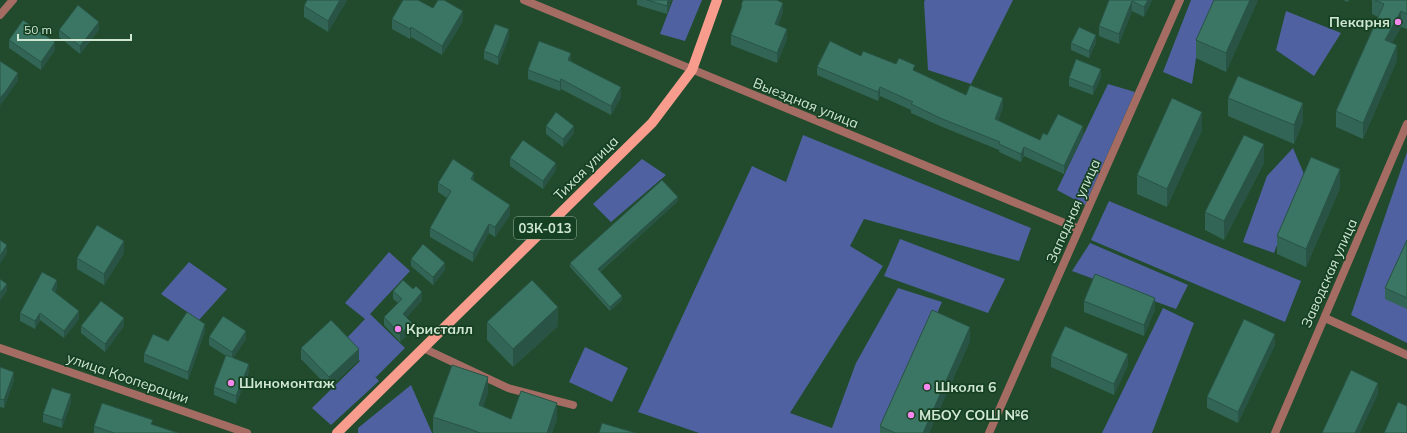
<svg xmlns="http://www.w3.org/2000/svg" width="1407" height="433" viewBox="0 0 1407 433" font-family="Mulish,sans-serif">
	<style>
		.green { fill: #4f61a0 }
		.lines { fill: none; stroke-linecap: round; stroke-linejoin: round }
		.service { stroke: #a56c63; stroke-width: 8 }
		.minor { stroke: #a56c63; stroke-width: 8 }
		.primary { stroke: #f89d8d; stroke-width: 10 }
		.wall { fill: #326555 }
		.shaded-wall { fill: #295345 }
		.building { fill: #3a7663; stroke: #295345 }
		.poi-dot { fill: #f688ed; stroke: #164022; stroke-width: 1.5 }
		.labels { text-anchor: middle; stroke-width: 3.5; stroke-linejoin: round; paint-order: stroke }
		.shield { fill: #164022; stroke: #98b49e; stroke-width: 1 }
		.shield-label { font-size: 13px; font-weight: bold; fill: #cfe6d3 }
		.poi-label { font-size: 14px; font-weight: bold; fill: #cfe6d3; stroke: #164022; text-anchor: start }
		.street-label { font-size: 14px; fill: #cfe6d3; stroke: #164022 }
	</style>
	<rect width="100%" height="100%" fill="#214b2c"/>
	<g class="green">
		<path d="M673 0H702L685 41 660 34Z"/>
		<path d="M925 0H1013L971 84 928 70 924 2Z"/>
		<path d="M1191 0H1223L1196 58 1192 84 1163 72Z"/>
		<path d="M1286 11 1341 33 1314 76 1276 50Z"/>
		<path d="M1108 84 1135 92 1085 205 1057 190Z"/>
		<path d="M803 135 1031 228 1019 261 864 219 850 246 883 266 790 413 832 428 856 363 898 288 942 302 884 433H699L638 412 752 166 786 182Z"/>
		<path d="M1293 148 1304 174 1274 253 1243 242 1267 176Z"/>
		<path d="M1407 152V343L1351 315Z"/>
		<path d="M642 159 666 175 611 222 593 204Z"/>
		<path d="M1109 201 1301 281 1285 322 1091 240Z"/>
		<path d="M900 239 1005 279 988 313 884 276Z"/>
		<path d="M1090 243 1188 285 1176 309 1072 271Z"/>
		<path d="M389 252 410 271 370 314 405 348 376 377 373 374 379 381 331 425 312 408 360 361 342 343 365 319 345 303Z"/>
		<path d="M189 262 227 289 199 320 161 294Z"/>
		<path d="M1163 308 1194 323 1152 433H1102Z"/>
		<path d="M585 347 628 368 612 402 569 382Z"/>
		<path d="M411 385 432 433H358V428Z"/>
	</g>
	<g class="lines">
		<path class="service" d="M423 348 508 388 573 405"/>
		<g class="minor">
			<path d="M524 0 1079 229"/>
			<path d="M0 15 13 0"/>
			<path d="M1325 318 1407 355"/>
			<path d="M0 348 247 433"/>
			<path d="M989 433 1180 0"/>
			<path d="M1275 433 1407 124"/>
		</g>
		<path class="primary" d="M337 433 652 123 692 70 717 0"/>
	</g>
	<g class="wall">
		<path d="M347 0 328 32 304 17V6Z"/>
		<path d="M637 0H671L667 14 637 5Z"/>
		<path d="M1108 0H1152L1144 17 1132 11 1119 44 1099 36V26L1109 0Z"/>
		<path d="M1258 0 1226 72 1196 58V40Z"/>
		<path d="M1343 0H1349L1348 2Z"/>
		<path d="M1372 0H1407V29L1401 27 1392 43 1397 60 1363 139 1336 127V111L1378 17 1372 14Z"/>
		<path d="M741 5 783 12 778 25 787 39 777 63 731 45V35L741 10Z"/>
		<path d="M433 8 463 21 442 55 411 37 410 39 392 29V19Z"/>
		<path d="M59 30H99L80 54 59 37Z"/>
		<path d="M509 37 498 65 484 59V51Z"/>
		<path d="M9 40 55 50 41 70 9 48Z"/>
		<path d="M1071 43H1096L1089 58 1071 50Z"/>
		<path d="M571 61 621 97 611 115 561 89 560 91 528 79V70Z"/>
		<path d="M896 64 915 71 966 95 1003 107 998 121 1040 140 1047 135 1083 134 1064 174 1024 156 1021 162 999 152V150L940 126 911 113V110L880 96 878 101 817 75V67Z"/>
		<path d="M1101 77 1093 95 1069 86V78Z"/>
		<path d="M1228 98 1303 122 1294 144 1228 116Z"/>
		<path d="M546 126 574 133 563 147 546 134Z"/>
		<path d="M1202 130 1167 207 1137 194V175Z"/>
		<path d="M510 158 556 170 543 189 510 166Z"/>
		<path d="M1264 163 1224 240 1205 230V212Z"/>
		<path d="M474 181 510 215 495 237 489 233 473 262 430 237V228L447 198 438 192V183Z"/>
		<path d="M1340 188 1306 267 1277 254V236Z"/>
		<path d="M678 201 600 272 622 300 610 311 570 267V263Z"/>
		<path d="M1407 240V309L1385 299V288Z"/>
		<path d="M124 253 104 285 77 269V258Z"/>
		<path d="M411 259 445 270 433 285 411 266Z"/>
		<path d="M57 288 55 292 79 319 64 338 40 320 35 329 20 321V313Z"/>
		<path d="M393 291 422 300 406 318 412 331 400 342 384 325V317L398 303 393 299Z"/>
		<path d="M1084 301 1155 309 1144 336 1084 312Z"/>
		<path d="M487 322 558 326 513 367 487 340Z"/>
		<path d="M81 326H124L105 352 81 333Z"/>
		<path d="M205 331 188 380 144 362V354L168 341Z"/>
		<path d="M209 337 246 339 233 358 249 372 236 404 214 395V387L226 356 209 345Z"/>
		<path d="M970 341 929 433H880V426Z"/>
		<path d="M1275 345 1238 423 1207 408V397Z"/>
		<path d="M301 348 359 360 329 388 301 359Z"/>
		<path d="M1051 356 1128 365 1114 395 1051 367Z"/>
		<path d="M0 367 14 380 4 408 0 407Z"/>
		<path d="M488 393 483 407 511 419H557L552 433H433V417Z"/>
		<path d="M71 402 62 428 43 422V414Z"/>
		<path d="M153 425 178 433H94V426Z"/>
	</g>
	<g class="shaded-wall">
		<path d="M340 0H347L328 32V21Z"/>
		<path d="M668 0H671L667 14V6Z"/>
		<path d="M1148 0H1152L1144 17V7Z"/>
		<path d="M1250 0H1258L1226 72V53Z"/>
		<path d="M1132 1V11L1119 44V34Z"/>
		<path d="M783 3V12L775 34V24Z"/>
		<path d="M463 11V21L442 55V46Z"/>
		<path d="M1401 11V27L1385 56V40Z"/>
		<path d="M99 22V30L80 54V46Z"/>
		<path d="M411 27V37L410 39V29Z"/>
		<path d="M509 29V37L498 65V57Z"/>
		<path d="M787 29V39L777 63V53Z"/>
		<path d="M1096 35V43L1089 58V51Z"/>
		<path d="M55 42V50L41 70V62Z"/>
		<path d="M1397 45V60L1363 139V123Z"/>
		<path d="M571 53V62L568 60Z"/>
		<path d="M1101 69V77L1093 95V87Z"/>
		<path d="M18 73V81L6 98 0 106V98Z"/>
		<path d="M561 79V89L560 91V82Z"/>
		<path d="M621 87V97L611 115V106Z"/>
		<path d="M880 87V96L878 101V92Z"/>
		<path d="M1003 98V107L995 128V119Z"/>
		<path d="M1303 103V122L1294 144V125Z"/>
		<path d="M1202 112V130L1167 207V189Z"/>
		<path d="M574 126V133L563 147V139Z"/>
		<path d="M1083 126V134L1064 174V166Z"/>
		<path d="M1264 144V163L1224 240V221Z"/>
		<path d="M1024 147V156L1021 162V154Z"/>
		<path d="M556 163V170L543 189V181Z"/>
		<path d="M1340 169V188L1306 267V249Z"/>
		<path d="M474 173V182L471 179Z"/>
		<path d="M678 197V201L598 273V269Z"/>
		<path d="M510 205V215L495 237V227Z"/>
		<path d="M489 224V233L473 262V253Z"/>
		<path d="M124 241V253L104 285V274Z"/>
		<path d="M7 245V253L0 264V256Z"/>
		<path d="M445 263V270L433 285V277Z"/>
		<path d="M57 280V288L52 298V290Z"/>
		<path d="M7 284V291L0 301V293Z"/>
		<path d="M422 292V300L403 322V314Z"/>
		<path d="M622 296V300L610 311V307Z"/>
		<path d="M1155 298V309L1144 336V325Z"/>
		<path d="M558 307V326L513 367V349Z"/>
		<path d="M79 311V319L64 338V331Z"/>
		<path d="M40 313V320L35 329V321Z"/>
		<path d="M124 318V326L105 352V344Z"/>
		<path d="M412 323V331L400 342V334Z"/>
		<path d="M205 324V331L188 380V372Z"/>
		<path d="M970 327V341L929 433H923Z"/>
		<path d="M246 331V339L232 360V352Z"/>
		<path d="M1275 334V345L1238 423V412Z"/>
		<path d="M359 349V360L329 388V377Z"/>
		<path d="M1128 354V365L1114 395V384Z"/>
		<path d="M249 364V372L236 404V396Z"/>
		<path d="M14 372V380L4 408V400Z"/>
		<path d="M488 377V393L479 421V405Z"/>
		<path d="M1378 383V394L1360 433H1355Z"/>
		<path d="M71 394V402L62 428V420Z"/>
		<path d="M557 403V419L552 433H547Z"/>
	</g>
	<g class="building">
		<path d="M307 0H340L328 21 304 6Z"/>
		<path d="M403 0H418L433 8 438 0H444L463 11 442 46 411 27 410 29 392 19Z"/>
		<path d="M647 0H668L667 6Z"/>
		<path d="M743 0H777L783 3 775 24 787 29 777 53 731 35 742 6 741 5Z"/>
		<path d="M1109 0H1148L1144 7 1132 1 1119 34 1099 26Z"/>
		<path d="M1214 0H1250L1226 53 1196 40Z"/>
		<path d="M1375 0H1407V14L1401 11 1385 40 1397 45 1363 123 1336 111 1384 4Z"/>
		<path d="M78 5 99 22 80 46 59 30Z"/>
		<path d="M23 20 55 42 41 62 9 40Z"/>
		<path d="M495 24 509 29 498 57 484 51Z"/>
		<path d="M1079 27 1096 35 1089 51 1071 43Z"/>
		<path d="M539 41 571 53 568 60 621 87 611 106 561 79 560 82 528 70Z"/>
		<path d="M830 41 861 56 863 51 896 64 899 58 915 65 913 70 966 95 970 85 1003 98 995 119 1040 140 1043 133 1047 135 1058 114 1083 126 1064 166 1024 147 1021 154 999 144 1000 142 940 118 911 104 913 102 880 87 878 92 817 67Z"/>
		<path d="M1076 59 1101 69 1093 87 1069 78Z"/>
		<path d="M0 61 18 73 6 91 0 98Z"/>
		<path d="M1238 76 1303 103 1294 125 1228 98Z"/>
		<path d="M1172 98 1202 112 1167 189 1137 175Z"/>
		<path d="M556 112 574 126 563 139 546 126Z"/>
		<path d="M1244 135 1264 144 1224 221 1205 212Z"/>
		<path d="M523 140 556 163 543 181 510 158Z"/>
		<path d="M1311 157 1340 169 1306 249 1277 236Z"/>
		<path d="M453 159 474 173 471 179 510 205 495 227 489 224 473 253 430 228 451 191 438 183Z"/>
		<path d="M662 180 678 197 598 269 622 296 610 307 570 263Z"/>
		<path d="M97 225 124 241 104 274 77 258Z"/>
		<path d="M0 240 7 245 0 256Z"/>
		<path d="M1407 240V298L1385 288Z"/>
		<path d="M423 244 445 263 433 277 411 259Z"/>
		<path d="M42 272 57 280 52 290 79 311 64 331 40 313 35 321 20 313Z"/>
		<path d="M1095 274 1155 298 1144 325 1084 301Z"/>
		<path d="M0 279 7 284 0 293Z"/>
		<path d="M403 280 413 289 416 286 422 292 403 314 412 323 400 334 384 317 402 299 393 291Z"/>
		<path d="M532 280 558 307 513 349 487 322Z"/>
		<path d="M101 301 124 318 105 344 81 326Z"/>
		<path d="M932 310 970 327 923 433H895L880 426Z"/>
		<path d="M187 312 205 324 188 372 144 354 153 334 168 341Z"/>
		<path d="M223 316 246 331 232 352 209 337Z"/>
		<path d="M1244 319 1275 334 1238 412 1207 397Z"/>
		<path d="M331 320 359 349 329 377 301 348Z"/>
		<path d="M1065 326 1128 354 1114 384 1051 356Z"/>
		<path d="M226 355 249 364 236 396 214 387Z"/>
		<path d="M452 365 488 377 479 405 511 419 521 391 557 403 547 433H480L470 429 433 417Z"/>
		<path d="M0 367 14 372 4 400 0 399Z"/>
		<path d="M1351 370 1378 383 1355 433H1322Z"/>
		<path d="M52 388 71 394 62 420 43 414Z"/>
		<path d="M1398 402 1407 406V433H1384Z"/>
		<path d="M102 403 153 420 151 424 178 433H114L94 426Z"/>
		<path d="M602 423 636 433H599Z"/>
	</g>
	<g class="poi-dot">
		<circle cx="1398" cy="22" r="4"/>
		<circle cx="398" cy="329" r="4"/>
		<circle cx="231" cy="383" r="4"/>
		<circle cx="927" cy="387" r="4"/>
		<circle cx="911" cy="415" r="4"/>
	</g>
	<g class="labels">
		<rect class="shield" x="514" y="217" width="62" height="22" rx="3"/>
		<g class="shield-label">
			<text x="545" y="233">03К-013</text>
		</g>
		<g class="poi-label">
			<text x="1390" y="27" text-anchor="end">Пекарня</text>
			<text x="406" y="334">Кристалл</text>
			<text x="239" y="388">Шиномонтаж</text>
			<text x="935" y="392">Школа 6</text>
			<text x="919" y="420">МБОУ СОШ №6</text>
		</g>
		<g class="street-label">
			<text transform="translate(806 103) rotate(22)" y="5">Выездная улица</text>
			<text transform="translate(586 168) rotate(-45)" y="5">Тихая улица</text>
			<text transform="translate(1073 211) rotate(-66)" y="5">Западная улица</text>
			<text transform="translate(1329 273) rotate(-66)" y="5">Заводская улица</text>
			<text transform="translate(128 378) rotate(19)" y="5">улица Кооперации</text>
		</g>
	</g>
	<path d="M18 34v6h113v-6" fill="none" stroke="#cfe6d3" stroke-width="2"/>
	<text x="24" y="34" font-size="12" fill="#cfe6d3" stroke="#164022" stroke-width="3" paint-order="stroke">50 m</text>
</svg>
